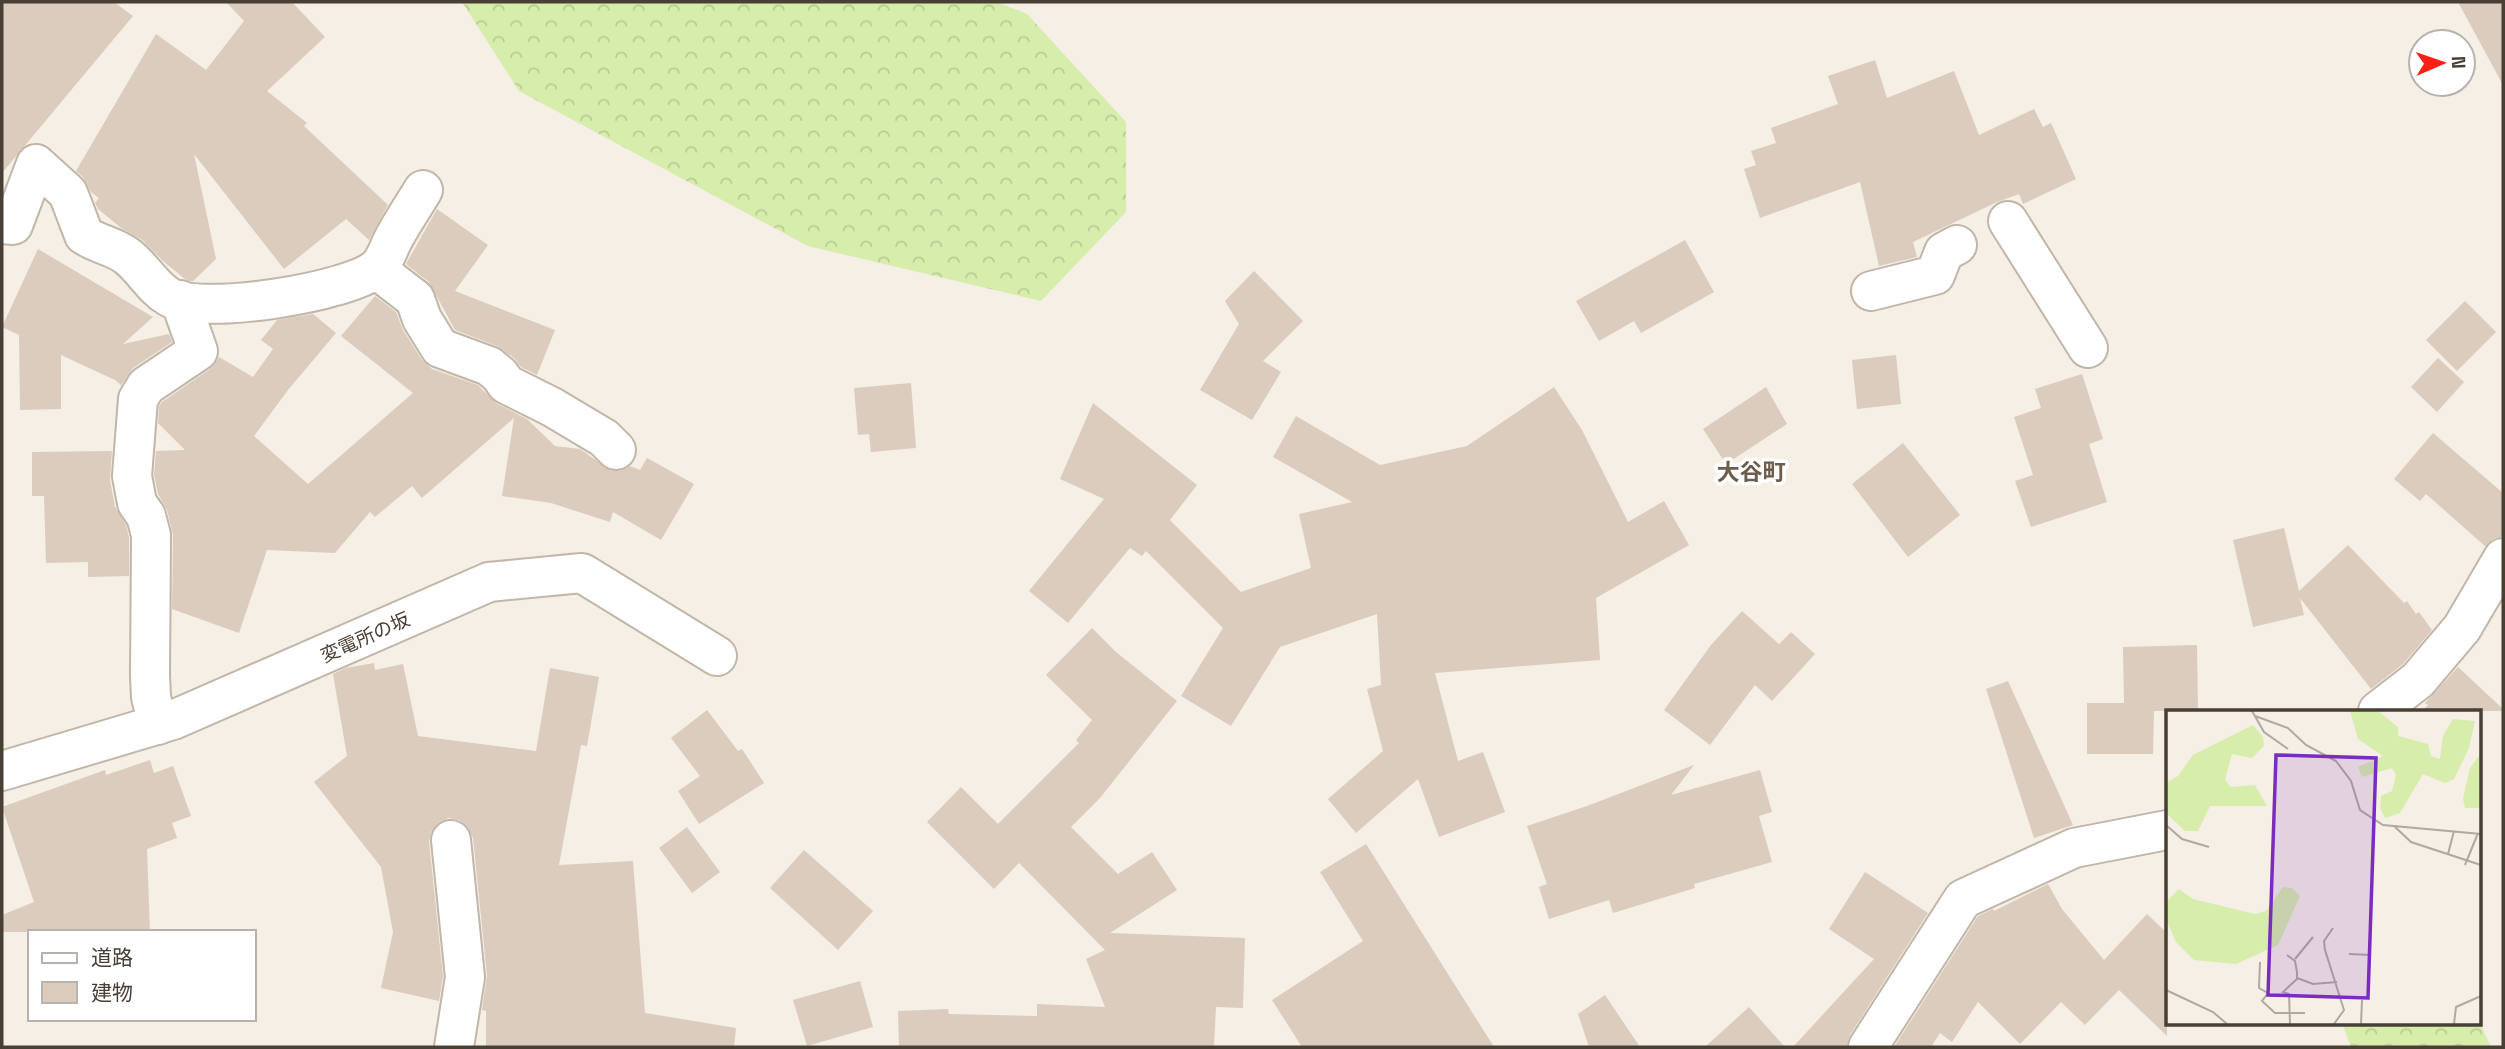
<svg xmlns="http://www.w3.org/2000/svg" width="2505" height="1049" viewBox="0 0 2505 1049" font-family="'Space Grotesk','Noto Sans JP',sans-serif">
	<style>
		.forest { fill: url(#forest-crowns) }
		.building { fill: #dbccbd }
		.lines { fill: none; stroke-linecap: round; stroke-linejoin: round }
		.minor-casing { stroke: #c1b6a8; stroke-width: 42 }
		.minor { stroke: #fff; stroke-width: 38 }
		.labels { text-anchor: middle; stroke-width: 7; stroke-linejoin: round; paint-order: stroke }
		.street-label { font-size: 19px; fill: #483f35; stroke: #fff }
		.quarter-label { font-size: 23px; font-weight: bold; fill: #6c5c4b; stroke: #fff }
		.inset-road { fill: none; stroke: #b0a99f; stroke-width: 2 }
		.view { fill: #7b2cbf; fill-opacity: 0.15; stroke: #7b2cbf; stroke-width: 3.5 }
		.inset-edge { fill: none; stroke: #483f35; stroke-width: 3.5 }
	</style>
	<defs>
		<pattern id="forest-crowns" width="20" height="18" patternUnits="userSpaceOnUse" patternTransform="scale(1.75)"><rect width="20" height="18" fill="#d6edab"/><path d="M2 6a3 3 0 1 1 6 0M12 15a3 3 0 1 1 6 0" fill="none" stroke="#b9cc94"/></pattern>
	</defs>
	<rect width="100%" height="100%" fill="#f5efe6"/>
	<g class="forest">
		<path d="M462 2H997L1027 14 1126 122V212L1041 301 808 246 519 91Z"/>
		<path d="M2479 1021 2491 1047H2351L2342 1023Z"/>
	</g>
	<g class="building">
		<path d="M2 2H114L133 16 2 173Z"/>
		<path d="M226 2H292L325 37 267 91 307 123 304 126 388 205 369 240 346 219 284 269 194 154 216 259 193 281H190L185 279 163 261 141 239 121 228 98 209 95 203 99 198 91 192 83 177 76 171 156 34 206 70 244 21Z"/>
		<path d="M2458 2H2503V85Z"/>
		<path d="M1875 60 1887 98 1954 71 1979 135 2034 109 2043 127 2051 123 2076 179 2023 204 2019 194 1997 202 1913 242 1917 257 1879 266 1860 182 1760 218 1744 169 1756 165 1751 151 1776 143 1771 128 1838 104 1828 76Z"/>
		<path d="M437 209 488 245 455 291 555 330 537 375 521 367 514 358 497 346 455 330 429 282 406 264Z"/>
		<path d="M1685 240 1714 292 1641 333 1634 321 1599 341 1576 301Z"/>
		<path d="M38 249 153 317 123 344 169 334 172 342 133 368 121 385 115 380 61 355V409L20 410 19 335 2 327Z"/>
		<path d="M1254 271 1303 321 1263 361 1281 372 1252 420 1200 390 1239 324 1225 301Z"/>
		<path d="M375 296 396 312 403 330 422 360 432 369 478 385 496 403 527 419 555 446 580 449 611 471H621L630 466 640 470 647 458 694 484 661 540 613 512 610 522 551 503 502 496 514 418 422 498 412 486 375 517 370 512 335 553 267 550 239 633 172 609 173 535 167 510 158 494 154 475 156 451 185 450 158 423 159 406 162 402 210 369 219 357 253 377 273 349 261 340 277 320 313 314 336 333 288 390 254 436 308 484 413 393 341 336Z"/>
		<path d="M2465 301 2496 332 2457 371 2426 340Z"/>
		<path d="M1896 355 1901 404 1857 409 1852 360Z"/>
		<path d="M2438 358 2464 382 2437 412 2411 387Z"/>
		<path d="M2082 374 2103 439 2089 444 2107 502 2031 527 2015 481 2033 475 2014 417 2041 408 2035 389Z"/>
		<path d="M911 383 916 448 871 452 869 434 858 435 854 388Z"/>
		<path d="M1554 387 1582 430 1628 522 1664 501 1689 545 1596 598 1600 660 1435 673 1458 761 1483 752 1505 812 1439 837 1418 779 1356 833 1328 799 1383 751 1367 689 1381 685 1377 614 1280 647 1231 726 1181 696 1223 628 1146 551 1142 556 1130 548 1068 623 1029 591 1104 499 1060 479 1093 403 1197 485 1170 520 1241 592 1311 568 1299 514 1352 502 1273 457 1296 416 1380 465 1467 446Z"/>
		<path d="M1766 387 1787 424 1726 464 1703 429Z"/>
		<path d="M2433 433 2503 493V536L2493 539 2485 546 2426 494 2420 501 2394 479Z"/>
		<path d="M1903 443 1960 515 1908 557 1852 484Z"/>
		<path d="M112 451 110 480 115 507 126 525 129 538V576L88 577V562L46 563 44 496H32V452Z"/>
		<path d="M2284 528 2299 591 2348 545 2404 603 2407 601 2416 614 2419 612 2432 630 2403 664 2371 689 2300 598 2304 615 2253 627 2233 540Z"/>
		<path d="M1742 611 1779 644 1791 632 1815 654 1772 701 1755 685 1710 745 1664 710 1711 645Z"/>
		<path d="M1092 628 1116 652 1177 701 1100 798 1071 827 1118 874 1152 852 1177 890 1110 933 1245 938 1243 1008 1216 1007 1214 1047H899L898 1011 948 1009 949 1014 1037 1016V1004L1105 1007 1086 959 1105 950 1019 863 994 889 927 822 961 787 998 824 1079 743 1076 740 1092 720 1046 675Z"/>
		<path d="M2197 645 2198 711H2154L2153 754H2087V703H2124L2123 647Z"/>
		<path d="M374 663 375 670 403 664 418 736 536 751 550 668 599 677 587 746 581 745 559 865 633 861 645 1013 736 1028 734 1047H486V1011L482 1010 487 975 473 838 468 827 459 820 448 818 438 823 431 832 429 842 443 976 439 1001 381 988 393 932 381 867 314 782 347 756 333 674 346 668Z"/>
		<path d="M2458 667 2503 709V711H2422L2428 705 2425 703Z"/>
		<path d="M2008 681 2073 825 2034 838 1986 689Z"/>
		<path d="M707 710 738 751 742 749 764 783 699 824 678 791 700 776 671 738Z"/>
		<path d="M150 760 154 773 173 766 191 816 172 823 177 838 147 849 150 932H2V915L34 902 2 807 105 770 106 775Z"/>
		<path d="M1694 765 1671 795 1760 770 1772 812 1759 816 1772 862 1694 884 1695 888 1613 913 1609 900 1549 919 1539 887 1547 884 1527 826 1587 806Z"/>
		<path d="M687 827 720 872 692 893 659 848Z"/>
		<path d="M1366 844 1494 1047H1302L1272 1000 1363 941 1320 872Z"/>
		<path d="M804 850 873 911 838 950 770 888Z"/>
		<path d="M1865 872 1928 913 1850 1035 1846 1047H1793L1874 959 1829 929Z"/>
		<path d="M2048 884 2062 909 2104 960 2147 914 2167 933V1036L2119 990 2085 1025 2061 1002 2020 1044 1978 1002 1952 1042 1940 1033 1931 1047H1894L1978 916 1993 909 1994 911Z"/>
		<path d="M860 981 873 1027 807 1046 793 1000Z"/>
		<path d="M1605 995 1640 1047H1589L1578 1014Z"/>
		<path d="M1749 1007 1785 1047H1705Z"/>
	</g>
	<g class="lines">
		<defs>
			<g id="minor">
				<path d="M2008 221 2088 348"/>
				<path d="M2 224 13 225 36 164 68 193 84 235C97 244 114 246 127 256 142 267 152 287 169 297 202 316 350 292 377 268 386 260 389 246 395 236 404 220 414 205 423 190"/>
				<path d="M376 269 415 299 422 319 440 348 489 366 500 375 506 384 552 407 604 438 616 450"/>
				<path d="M1871 291 1935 275 1944 252 1957 245"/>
				<path d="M2378 711 2418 680 2462 628 2503 558"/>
				<path d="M158 725 151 697 150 676 151 535 146 516 137 503 132 476 138 399 146 386 198 351 180 300"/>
				<path d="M2 771 173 720 489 582 582 573 717 656"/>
				<path d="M451 840 465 977 454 1047"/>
				<path d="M1868 1047 1963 899 2074 848 2167 830"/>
			</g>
		</defs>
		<use href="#minor" class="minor-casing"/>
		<use href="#minor" class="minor"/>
	</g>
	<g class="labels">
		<g class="street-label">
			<text transform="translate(365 637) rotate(-24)" y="7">変電所の坂</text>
		</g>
		<g class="quarter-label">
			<text x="1751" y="480">大谷町</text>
		</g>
	</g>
	<g transform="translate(2166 710)">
		<rect width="315" height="315" fill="#f5efe6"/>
		<path d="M184 1H212L232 17V26L262 34 265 46 274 49 277 26 287 9 309 11 303 38 288 69 279 73 257 64 234 103 219 108 214 98 215 86 226 81 230 65 226 58 196 67 192 57 217 46 192 29ZM87 15 97 27 98 36 86 48 66 44 59 69 64 77 89 75 101 96H44L32 121H19L0 103V73L12 66 27 45ZM315 43V98H299L297 89 304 58ZM117 177 126 178 134 186 112 235 70 254 28 250 10 232 1 211 0 192 13 179 27 189 89 204 100 201Z" fill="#d6edab"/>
		<path class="inset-road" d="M86 1 98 22 122 39M89 6 122 18 140 35 170 51 185 71 194 100 217 115 315 124M0 115 16 129 43 137M228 116 245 132 315 155M282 144 288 121M299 155 312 123M167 218 158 231 159 240 178 300 168 314M183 244 205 245M121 245 129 251 131 262V269L117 282 123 284 124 314M129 249 147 227M94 252 93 278 102 283 96 291 109 303H139M131 268 147 274 171 272M0 280 47 302 61 314M195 314 196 290M288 314 290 297 315 286"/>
		<path class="view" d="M110 45 210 48 202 288 102 285Z"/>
		<rect width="315" height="315" class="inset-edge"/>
	</g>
	<rect width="2505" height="1049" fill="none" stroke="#483f35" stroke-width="7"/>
	<rect x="28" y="930" width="228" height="91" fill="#ffffff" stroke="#b6b2ae" stroke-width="2"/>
	<rect x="42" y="953" width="35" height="10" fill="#ffffff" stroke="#b6b2ae" stroke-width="2"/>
	<text x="91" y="965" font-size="21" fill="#483f35">道路</text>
	<rect x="42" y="982" width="35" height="21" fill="#dbccbd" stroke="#b6b2ae" stroke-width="2"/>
	<text x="91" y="1000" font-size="21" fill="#483f35">建物</text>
	<g transform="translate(2442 63) rotate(88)"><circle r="33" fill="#ffffff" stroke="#b6b2ae" stroke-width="2"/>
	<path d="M0-5L12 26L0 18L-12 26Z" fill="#ff2013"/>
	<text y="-10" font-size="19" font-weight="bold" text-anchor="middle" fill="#483f35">N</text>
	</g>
</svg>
